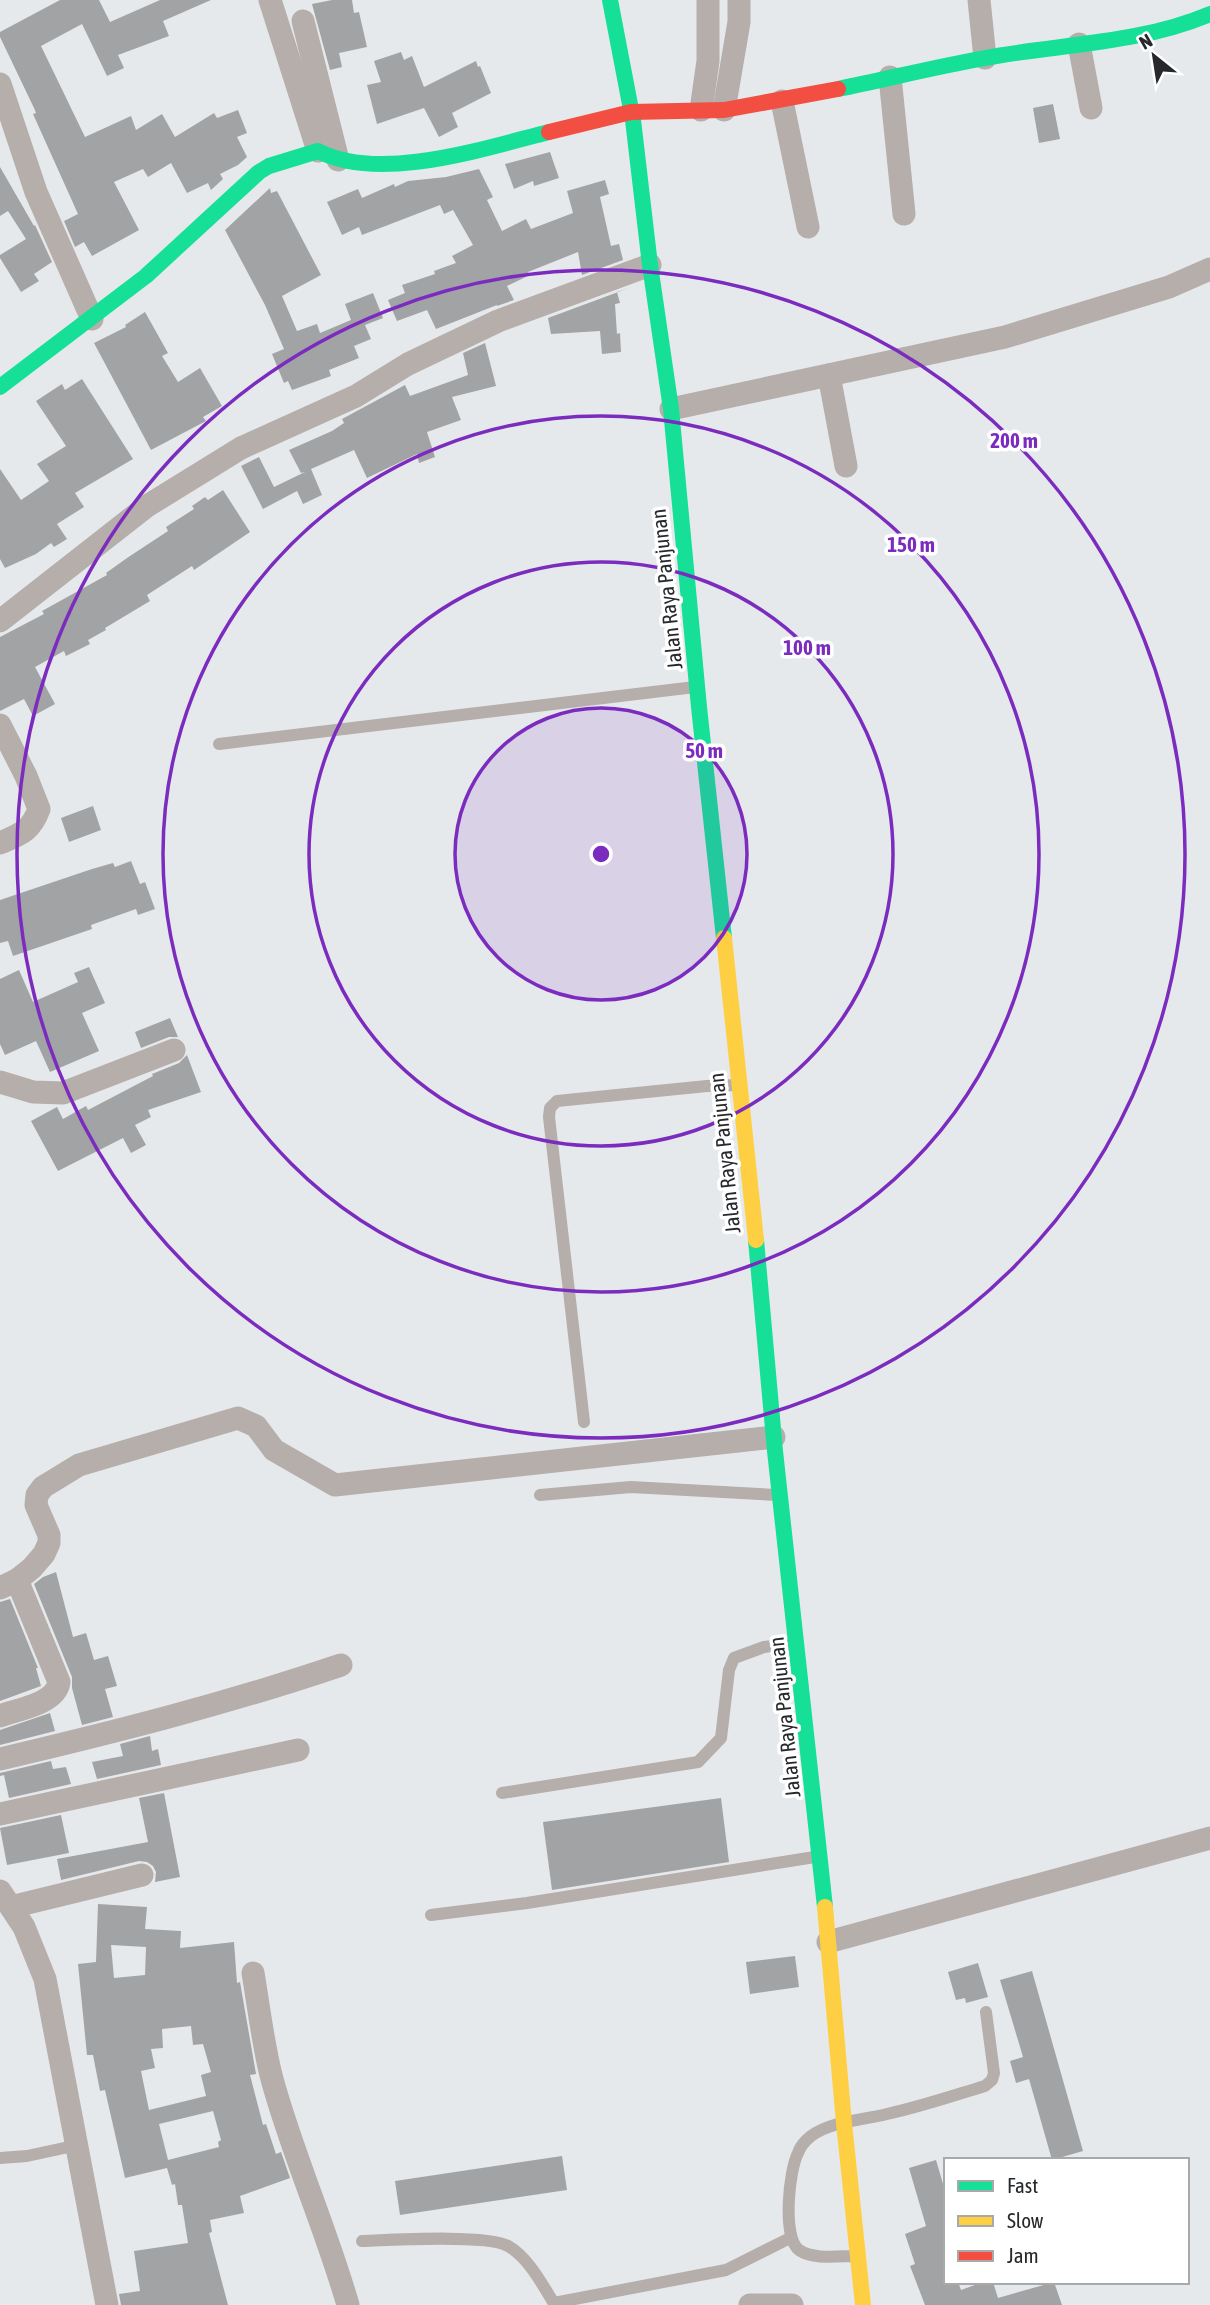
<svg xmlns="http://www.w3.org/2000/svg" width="1210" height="2305" viewBox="0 0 1210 2305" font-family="'Asap Condensed',sans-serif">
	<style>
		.building { fill: #a2a3a5; fill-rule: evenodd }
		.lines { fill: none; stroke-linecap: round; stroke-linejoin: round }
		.lane { stroke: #b5aeab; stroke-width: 12 }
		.street { stroke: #b5aeab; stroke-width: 23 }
		.fast { stroke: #16e098; stroke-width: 16 }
		.slow { stroke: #ffcf43; stroke-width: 16 }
		.jam { stroke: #f24e42; stroke-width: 16 }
		.ring { fill: none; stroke: #7b2cbf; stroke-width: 3.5 }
		.labels { text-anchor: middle; stroke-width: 7; stroke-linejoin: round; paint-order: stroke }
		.street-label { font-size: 21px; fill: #26282b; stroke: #fff }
		.centre { fill: #7b2cbf; stroke: #fff; stroke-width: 3.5 }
		.ring-label { font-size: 21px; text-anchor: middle; font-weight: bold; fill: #7b2cbf; stroke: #fff; stroke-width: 7; stroke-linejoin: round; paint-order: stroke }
	</style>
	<rect width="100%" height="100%" fill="#e6e9ec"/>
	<g class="building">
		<path d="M60 0H99L110 22 160 0H211L163 21 169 36 118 55 124 68 107 76 82 24 41 46 85 137 131 116 136 130 162 114 175 137 214 113 217 118 238 110 247 133 237 137 247 157 238 165 220 174 223 179 211 190 208 183 187 193 171 163 148 177 143 169 114 182 139 230 92 256 84 242 75 247 64 221 78 214 33 114 36 113 34 108 0 37V32Z"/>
		<path d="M332 0H352L354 13 359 12 367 47 339 53 342 67 330 70 312 4Z"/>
		<path d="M401 52 404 60 412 56 424 87 476 61 478 67 480 66 491 93 452 113 458 127 439 137 424 108 377 124 367 85 381 82 374 61Z"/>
		<path d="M1053 104 1060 139 1039 143 1033 108Z"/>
		<path d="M550 152 559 178 534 186 533 181 514 189 505 164Z"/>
		<path d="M0 167 34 226 35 225 52 262 34 274 39 281 21 292 0 258V255L26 239 8 211 0 216Z"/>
		<path d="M479 169 493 197 487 200 502 231 526 219 531 229 573 213 567 191 605 180 609 194 600 197 611 246 619 244 623 260 582 275 578 252 528 272 530 275 507 286 514 300 497 306V305L436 329 427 310 397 321 388 300 405 293 402 285 435 274 434 271 456 263 452 256 473 245 453 210 444 214 440 205 362 235 359 227 342 235 327 202 358 189 362 198 394 184 395 187 408 181 446 177Z"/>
		<path d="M270 188 271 193 277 191 321 275 282 296 297 331 317 324 320 333 351 320 345 304 373 293 383 318 365 325 371 339 354 346 359 358 329 370 331 376 292 390 288 381 284 383 272 354 284 349 265 305 225 230Z"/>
		<path d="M629 288 617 292 620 303 615 304 617 334 620 333 621 352 602 354 600 331 551 334 548 318Z"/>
		<path d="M145 312 168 353 162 356 178 382 200 368 222 406 203 417 206 421 151 450 94 343 126 327 125 325Z"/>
		<path d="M485 343 496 386 452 397 461 420 427 432 435 457 419 463 417 454 367 478 354 450 311 469 322 495 303 504 297 491 263 509 241 466 259 457 274 487 305 472 301 473 289 450 332 431 344 423 342 419 405 385 410 396 468 375 463 353Z"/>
		<path d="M82 379 133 459 75 493 84 507 57 524 67 539 54 547 51 543 36 554 5 568 0 559V469L21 500 49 481 37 464 66 446 36 401 62 384 65 390Z"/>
		<path d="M223 490 250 532 194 570 192 566 147 595 150 601 105 628 106 630 88 640 90 644 66 656 64 651 35 667 55 704 33 716 24 699 0 711V637L44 614 42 611 107 575 106 573 127 558 168 531 166 527 194 509 192 506 205 497 208 500Z"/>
		<path d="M93 806 101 830 69 842 61 818Z"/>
		<path d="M131 861 140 884 145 882 155 909 138 915 136 909 91 925 92 929 13 956 8 941 0 943V900L92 869 113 863 115 867Z"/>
		<path d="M89 967 105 1003 82 1013 99 1051 50 1072 36 1041 5 1055 0 1044V979L19 970 33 1002 78 982 74 973Z"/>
		<path d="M170 1018 178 1037H169L141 1048 135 1032Z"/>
		<path d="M187 1055 201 1092 148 1110 151 1117 135 1125 146 1145 131 1153 123 1138 58 1171 31 1121 57 1107 63 1119 86 1106 88 1110 153 1076 152 1074 179 1063Z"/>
		<path d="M56 1572 73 1637 86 1633 94 1660 108 1656 117 1686 105 1689 113 1717 82 1725 72 1688V1677L34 1584 43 1577Z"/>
		<path d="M10 1599 38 1668H36L41 1686 0 1701V1602Z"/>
		<path d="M50 1713 55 1731 0 1745V1730Z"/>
		<path d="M150 1736 152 1751 158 1749 161 1765 97 1779 92 1762 123 1756 120 1744Z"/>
		<path d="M51 1761 53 1769 66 1767 71 1784 9 1798 4 1775 0 1776V1773Z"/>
		<path d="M164 1793 180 1877 155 1882 156 1872 153 1866 147 1862 139 1861 61 1880 57 1859 148 1842 139 1798Z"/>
		<path d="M721 1798 729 1862 552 1890 543 1822Z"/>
		<path d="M61 1815 69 1853 7 1865 0 1828Z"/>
		<path d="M98 1904 147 1907 145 1929 181 1931 180 1948 234 1942 237 1983 240 1982 256 2074 250 2075 263 2125 266 2124 276 2154 281 2152 290 2178 240 2196 244 2213 210 2220 212 2232 209 2233 228 2305H121L119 2294 140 2291 134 2251 188 2243 182 2205H178L175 2184 172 2185 167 2168 125 2178 105 2090 100 2091 93 2055H87L78 1964 96 1962ZM111 1945 146 1947 145 1975 114 1978ZM191 2026 193 2045 203 2044 211 2072 201 2075 206 2096 149 2110 141 2071 155 2068 151 2049 163 2048 162 2029ZM213 2111 221 2140 218 2142 219 2147 168 2160 159 2124Z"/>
		<path d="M795 1956 799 1987 750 1994 746 1962Z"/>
		<path d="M978 1963 988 1997 966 2003 965 1998 956 2000 948 1972Z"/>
		<path d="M1032 1971 1083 2151 1052 2160 1029 2079 1016 2083 1010 2061 1023 2057 1000 1980Z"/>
		<path d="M562 2156 567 2190 400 2215 395 2181Z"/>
		<path d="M936 2160 946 2194V2282H958L961 2290 983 2282H993L998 2298 1054 2282 1062 2305H925L910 2266 915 2264 905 2234 926 2226 909 2168Z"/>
	</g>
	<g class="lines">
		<g class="lane">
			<path d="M219 744 695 687"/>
			<path d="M584 1422 549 1117 550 1108 557 1101 707 1086 738 1085"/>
			<path d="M540 1495 631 1487 777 1495"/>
			<path d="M502 1793 698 1762 721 1738 729 1670 734 1658 764 1647 797 1643"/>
			<path d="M431 1915 527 1903 821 1856"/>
			<path d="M0 2158 27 2156 78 2145"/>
			<path d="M362 2241C390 2240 488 2234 508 2246 529 2258 543 2286 555 2305"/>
			<path d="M856 2256C840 2256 813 2260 799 2250 782 2237 789 2170 798 2153 800 2147 806 2140 811 2136 831 2121 863 2120 887 2114 920 2107 952 2096 985 2086L992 2080 994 2073 986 2012"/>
			<path d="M554 2303 726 2270 790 2238"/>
		</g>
		<g class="street">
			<path d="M270 0 318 151"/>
			<path d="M979 0 985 58"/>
			<path d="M303 21 338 160"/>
			<path d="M1079 44 1091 108"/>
			<path d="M890 77 904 214"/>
			<path d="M0 84 36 192 92 319"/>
			<path d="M782 101 808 227"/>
			<path d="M701 110 708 61V0"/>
			<path d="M724 110 739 22V0"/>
			<path d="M829 375 846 466"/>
			<path d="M671 409 1005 337 1169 287 1210 269"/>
			<path d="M0 621 147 506 241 448 356 396 408 364 498 321 650 265"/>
			<path d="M0 725 26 776 39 809C31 831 21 834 0 843"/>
			<path d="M0 1082 33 1092 63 1093 174 1050"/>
			<path d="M0 1588 17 1580 32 1568 44 1554 49 1543V1535L36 1505 37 1495 43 1487 79 1465 238 1418 256 1426 274 1450 335 1485 774 1437"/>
			<path d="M0 1716C18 1709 56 1704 59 1682L17 1580"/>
			<path d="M0 1759C115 1732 229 1703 341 1665"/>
			<path d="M0 1814 298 1750"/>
			<path d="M0 1891 24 1927 45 1979 107 2305"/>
			<path d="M11 1907 142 1875"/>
			<path d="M828 1942 1210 1838"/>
			<path d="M253 1973C259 2008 263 2045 272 2079 293 2156 326 2228 348 2305"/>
			<path d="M750 2305H792"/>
		</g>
		<g class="fast">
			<path d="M610 0 633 120 650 265 671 409 699 707 724 938"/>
			<path d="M838 89C887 79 935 67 985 58 1060 44 1139 44 1210 14"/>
			<path d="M0 387 146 276 259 172 269 166 318 151C380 183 485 148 549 132"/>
			<path d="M756 1240 775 1451 825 1907"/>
		</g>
		<g class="slow">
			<path d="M724 938 756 1240"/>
			<path d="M825 1907 844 2123 863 2305"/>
		</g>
		<path class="jam" d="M549 132 631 112 724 110 838 89"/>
	</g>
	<circle cx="601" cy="854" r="146" fill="#7b2cbf" fill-opacity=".12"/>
	<g class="ring">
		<circle cx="601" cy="854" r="146"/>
		<circle cx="601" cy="854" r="292"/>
		<circle cx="601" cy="854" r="438"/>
		<circle cx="601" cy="854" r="584"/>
	</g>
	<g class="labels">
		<g class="street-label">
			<text transform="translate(667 589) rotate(-96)" y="7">Jalan Raya Panjunan</text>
			<text transform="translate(725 1153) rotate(-96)" y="7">Jalan Raya Panjunan</text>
			<text transform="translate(785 1717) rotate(-96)" y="7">Jalan Raya Panjunan</text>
		</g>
	</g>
	<circle cx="601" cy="854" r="10" class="centre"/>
	<g class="ring-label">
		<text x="1014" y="448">200 m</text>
		<text x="911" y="552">150 m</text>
		<text x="807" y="655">100 m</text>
		<text x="704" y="758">50 m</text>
	</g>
	<rect x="944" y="2158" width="245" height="126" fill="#ffffff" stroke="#a8a9aa" stroke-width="2"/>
	<rect x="958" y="2181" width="35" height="10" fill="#16e098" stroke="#a8a9aa" stroke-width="2"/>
	<text x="1007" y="2193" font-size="21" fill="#26282b">Fast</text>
	<rect x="958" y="2216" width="35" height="10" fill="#ffcf43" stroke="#a8a9aa" stroke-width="2"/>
	<text x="1007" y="2228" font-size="21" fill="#26282b">Slow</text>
	<rect x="958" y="2251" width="35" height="10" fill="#f24e42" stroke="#a8a9aa" stroke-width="2"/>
	<text x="1007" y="2263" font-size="21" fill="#26282b">Jam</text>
	<g transform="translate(1154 56) rotate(330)" stroke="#ffffff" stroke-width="5" paint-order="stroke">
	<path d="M0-5L12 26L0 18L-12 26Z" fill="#26282b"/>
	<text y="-10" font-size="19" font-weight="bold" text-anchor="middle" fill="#26282b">N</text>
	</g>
</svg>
